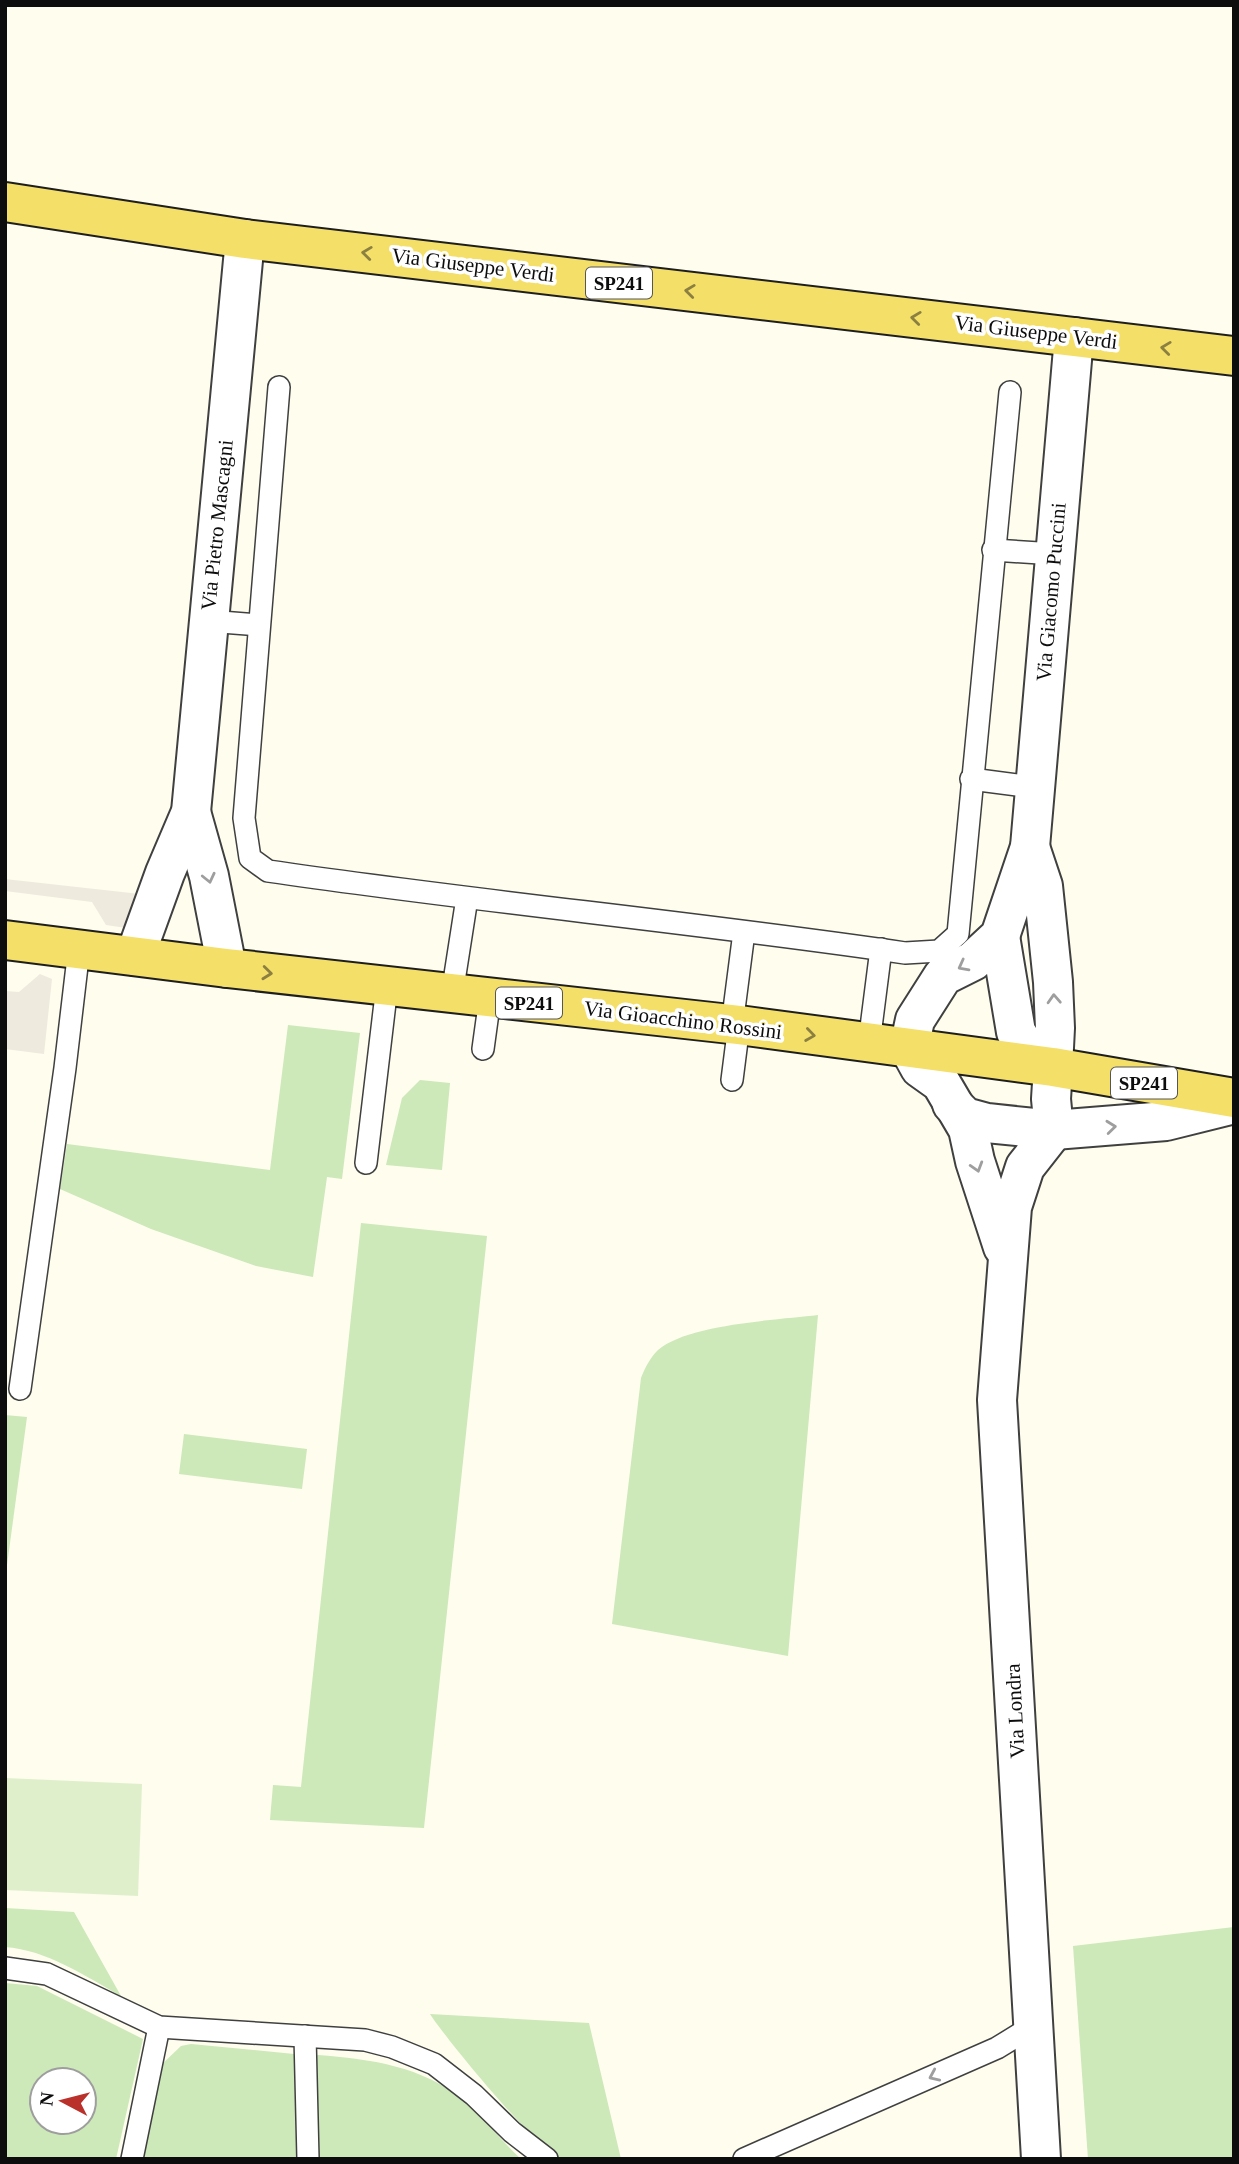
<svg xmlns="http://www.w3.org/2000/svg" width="1239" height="2164" viewBox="0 0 1239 2164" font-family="'Times New Roman',serif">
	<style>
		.green { fill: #cde8b9; fill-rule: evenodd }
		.pitch { fill: #dfefcb }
		.plaza { fill: #eeebde }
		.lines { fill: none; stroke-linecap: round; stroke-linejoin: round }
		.service-casing { stroke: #404040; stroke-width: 24 }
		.minor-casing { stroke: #404040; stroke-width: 42 }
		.tertiary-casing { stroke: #404040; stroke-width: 42 }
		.primary-casing { stroke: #1e1e1e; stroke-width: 42 }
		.service { stroke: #fff; stroke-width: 21 }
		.minor { stroke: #fff; stroke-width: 38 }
		.tertiary { stroke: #fff; stroke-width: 38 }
		.primary { stroke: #f4df69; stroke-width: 38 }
		.oneway { stroke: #8c8040 }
		.oneway2 { stroke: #9e9e9e }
		.labels { text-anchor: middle; stroke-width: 7; stroke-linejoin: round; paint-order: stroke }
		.shield { fill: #fff; stroke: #565656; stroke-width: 2 }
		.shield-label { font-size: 19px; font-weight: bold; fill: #0d0d0d }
		.street-label { font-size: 21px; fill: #0d0d0d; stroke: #fff }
	</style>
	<rect width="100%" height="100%" fill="#fefdee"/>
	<g class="green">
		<path d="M288 1025 360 1033 342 1179 327 1177 313 1277 256 1266 151 1229 60 1189 67 1144 270 1170Z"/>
		<path d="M420 1080 450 1083 442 1170 386 1165 402 1098Z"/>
		<path d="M361 1223 487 1236 424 1828 270 1820 273 1785 301 1787Z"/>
		<path d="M818 1315 788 1656 612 1624 641 1378C645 1368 650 1358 658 1350 688 1324 777 1320 818 1315Z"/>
		<path d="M5 1415 27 1417 5 1580Z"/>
		<path d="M184 1434 307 1449 302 1489 179 1474Z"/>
		<path d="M5 1908 74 1912 121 1996C85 1976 47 1950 5 1947Z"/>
		<path d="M1234 1927V2159H1088L1073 1946Z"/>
		<path d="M5 1983 37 1986 143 2039 116 2159H5ZM42 2080H84V2122H42Z"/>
		<path d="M430 2014 589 2023 621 2159C607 2159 573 2162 561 2158 538 2151 446 2039 430 2014Z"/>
		<path d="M191 2044 294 2054 297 2159H139L159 2067 181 2046Z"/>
		<path d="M318 2055C370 2059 423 2066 464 2101 485 2118 501 2141 521 2159H315L316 2056Z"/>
	</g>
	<path class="pitch" d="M5 1778 142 1784 138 1896 5 1890Z"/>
	<g class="plaza">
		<path d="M5 879 140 894 126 928 106 925 92 902 5 891Z"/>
		<path d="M40 974 52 979 44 1054 5 1049V991L19 992Z"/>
	</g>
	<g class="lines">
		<defs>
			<g id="service">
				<path d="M279 387 244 818 250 858 268 871C480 902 693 922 905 953L939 951 958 934 1010 392"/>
				<path d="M993 550 1055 554"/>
				<path d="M208 621 259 625"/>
				<path d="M971 779 1033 787"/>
				<path d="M452 994 467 898"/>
				<path d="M732 1025 744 932"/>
				<path d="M869 1043 881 949"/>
				<path d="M483 1049 490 998"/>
				<path d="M732 1080 739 1025"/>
				<path d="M366 1163 387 986"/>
				<path d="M20 1389 65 1068 79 949"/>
				<path d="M5 1968 47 1974 159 2027 365 2040 392 2047 434 2064 474 2095 512 2132 547 2159"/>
				<path d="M305 2036 308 2159"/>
				<path d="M132 2159 159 2027"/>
				<path d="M744 2159 997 2048 1033 2026"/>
			</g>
			<g id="minor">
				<path d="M191 812 209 876 227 968"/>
				<path d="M1030 847 1043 886 1053 982 1055 1028 1053 1067"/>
				<path d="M1000 936 1016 1032 1027 1049 1053 1067"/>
				<path d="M135 956 165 873 191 812 245 239"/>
				<path d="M909 1048 915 1020 943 976 973 961 1000 936 1030 847 1074 337"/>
			</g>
			<g id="tertiary">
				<path d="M909 1048 920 1068 941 1083 968 1129 975 1161 1003 1247"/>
				<path d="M952 1104 965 1117 987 1123 1054 1130 1166 1121 1234 1104"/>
				<path d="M1041 2159 997 1400 1012 1207 1025 1167 1054 1130 1051 1099 1053 1067"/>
			</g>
			<g id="primary">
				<path d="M5 202 245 239 1234 356"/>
				<path d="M5 940 227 968 739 1025 1053 1067 1234 1098"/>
			</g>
		</defs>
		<use href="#service" class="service-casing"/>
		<use href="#minor" class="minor-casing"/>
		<use href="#tertiary" class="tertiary-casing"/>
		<use href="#primary" class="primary-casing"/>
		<use href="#service" class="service"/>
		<use href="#minor" class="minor"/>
		<use href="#tertiary" class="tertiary"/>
		<use href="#primary" class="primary"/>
	</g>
	<defs><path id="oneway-chevron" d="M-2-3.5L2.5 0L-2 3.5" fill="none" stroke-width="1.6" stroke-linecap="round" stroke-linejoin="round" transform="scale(1.75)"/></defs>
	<g class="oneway">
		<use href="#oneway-chevron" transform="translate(367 253) rotate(-173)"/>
		<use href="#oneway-chevron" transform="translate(690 291) rotate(-173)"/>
		<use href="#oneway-chevron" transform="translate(916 318) rotate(-173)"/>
		<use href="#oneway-chevron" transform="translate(1166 348) rotate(-173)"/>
		<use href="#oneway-chevron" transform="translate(267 973) rotate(6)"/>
		<use href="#oneway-chevron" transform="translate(810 1035) rotate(8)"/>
	</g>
	<g class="oneway2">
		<use href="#oneway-chevron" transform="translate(209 878) rotate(77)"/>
		<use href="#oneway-chevron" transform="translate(963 966) rotate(152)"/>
		<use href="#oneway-chevron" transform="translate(1054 999) rotate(-93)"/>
		<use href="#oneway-chevron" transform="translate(1111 1127) rotate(-6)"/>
		<use href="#oneway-chevron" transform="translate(977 1167) rotate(73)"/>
		<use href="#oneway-chevron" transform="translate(934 2076) rotate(156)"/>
	</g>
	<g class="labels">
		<g class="shield">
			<rect x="586" y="267.5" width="66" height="31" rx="5"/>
			<rect x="496" y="987.5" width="66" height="31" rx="5"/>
			<rect x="1111" y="1067.5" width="66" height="31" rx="5"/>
		</g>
		<g class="shield-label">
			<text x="619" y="290">SP241</text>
			<text x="529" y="1010">SP241</text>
			<text x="1144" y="1090">SP241</text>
		</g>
		<g class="street-label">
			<text transform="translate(473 265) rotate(7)" y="7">Via Giuseppe Verdi</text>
			<text transform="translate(1036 332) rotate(7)" y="7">Via Giuseppe Verdi</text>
			<text transform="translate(217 525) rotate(-84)" y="7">Via Pietro Mascagni</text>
			<text transform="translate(1051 592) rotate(-85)" y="7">Via Giacomo Puccini</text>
			<text transform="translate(683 1020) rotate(7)" y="7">Via Gioacchino Rossini</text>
			<text transform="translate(1015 1711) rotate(-93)" y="7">Via Londra</text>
		</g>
	</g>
	<rect width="1239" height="2164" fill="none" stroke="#0d0d0d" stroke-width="14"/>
	<g transform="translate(63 2101) rotate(277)"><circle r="33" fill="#ffffff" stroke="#9e9e9e" stroke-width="2"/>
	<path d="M0-5L12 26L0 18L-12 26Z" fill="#b9312a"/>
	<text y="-10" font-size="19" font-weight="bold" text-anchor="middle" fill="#0d0d0d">N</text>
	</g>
</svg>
